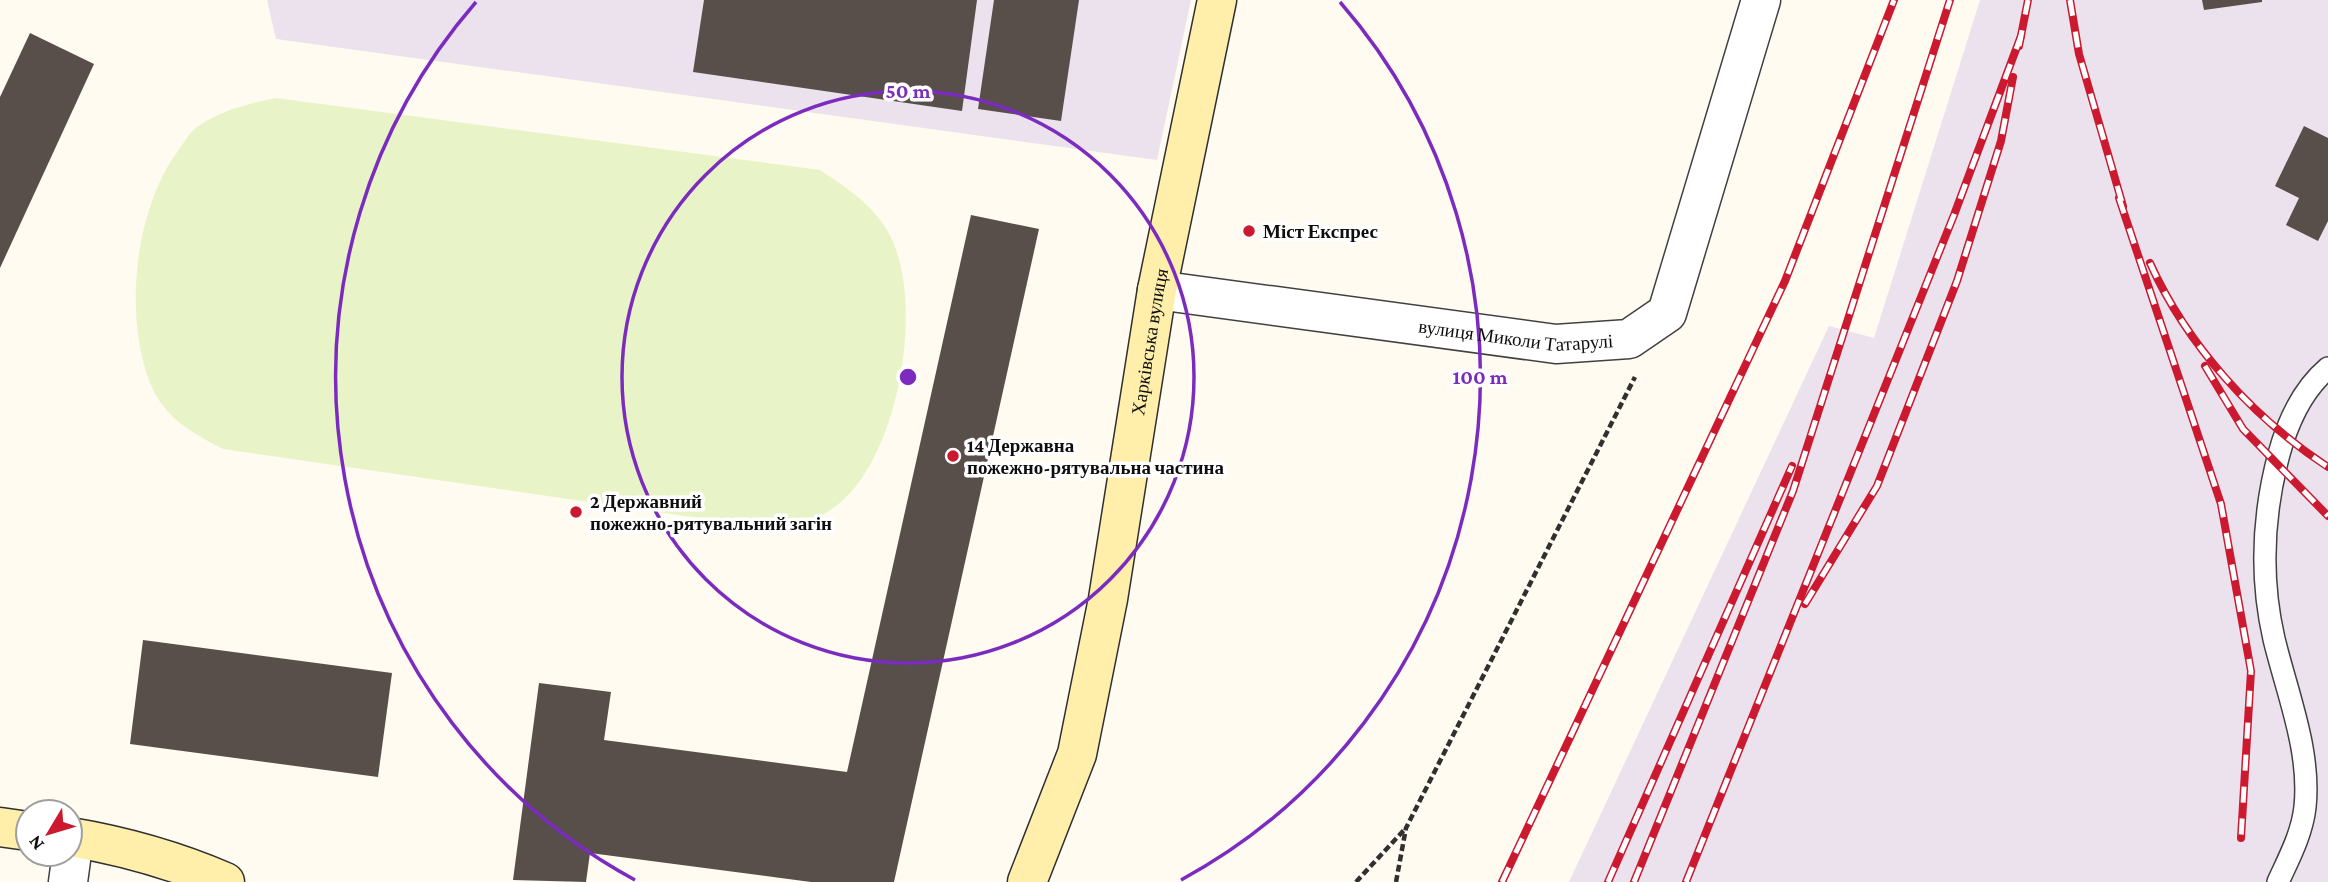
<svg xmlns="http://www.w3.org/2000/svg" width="2328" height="882" viewBox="0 0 2328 882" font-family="'Crimson Pro',serif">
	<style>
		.industrial { fill: #ece2ee }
		.pitch { fill: #e8f4c8 }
		.building { fill: #584e4a }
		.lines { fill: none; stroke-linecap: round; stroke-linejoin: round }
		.lane-casing { stroke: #414141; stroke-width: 24 }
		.street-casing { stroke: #414141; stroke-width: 41 }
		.secondary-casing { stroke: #303030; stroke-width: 41 }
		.path { stroke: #303030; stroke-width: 4.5; stroke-dasharray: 7 3.5; stroke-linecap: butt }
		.lane { stroke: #fff; stroke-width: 21 }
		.street { stroke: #fff; stroke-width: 38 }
		.secondary { stroke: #ffefab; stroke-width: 38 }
		.rail-casing { stroke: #cb1a30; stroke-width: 8 }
		.rail { stroke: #fff; stroke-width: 5; stroke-dasharray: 16; stroke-linecap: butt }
		.ring { fill: none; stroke: #7b2cbf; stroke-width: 3.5 }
		.poi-dot { fill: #cb1a30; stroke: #fff; stroke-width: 2.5 }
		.labels { text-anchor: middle; stroke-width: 7; stroke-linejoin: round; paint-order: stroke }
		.poi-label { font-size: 19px; font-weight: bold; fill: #0e0e0e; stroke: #fff; text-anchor: start }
		.street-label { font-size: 19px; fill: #0e0e0e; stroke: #fff }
		.centre { fill: #7b2cbf; stroke: #fff; stroke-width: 3.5 }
		.ring-label { font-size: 21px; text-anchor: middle; font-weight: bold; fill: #7b2cbf; stroke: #fff; stroke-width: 7; stroke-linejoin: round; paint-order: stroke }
	</style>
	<rect width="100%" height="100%" fill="#fffbf0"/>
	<g class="industrial">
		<path d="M267 0H1191L1157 160 276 39Z"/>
		<path d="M1980 0H2328V882H1569L1829 326 1874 338Z"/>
	</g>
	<path class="pitch" d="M276 98 820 170C845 187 871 203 887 230 928 298 899 469 829 511 810 523 791 527 768 528L223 449C191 432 165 419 150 383 123 313 135 207 180 148 185 141 190 132 197 127 221 110 247 104 276 98Z"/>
	<g class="building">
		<path d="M704 0H977L962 111 693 72Z"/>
		<path d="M994 0H1079L1061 121 978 109Z"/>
		<path d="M2202 0H2262V2L2204 10Z"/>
		<path d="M30 33 94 64 0 268V97Z"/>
		<path d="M2304 126 2328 138V221L2318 241 2286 225 2299 198 2275 186Z"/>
		<path d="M971 215 1039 229 894 882H811L590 853 586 882 513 880 539 683 611 692 604 740 847 772Z"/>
		<path d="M143 640 392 673 378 777 130 744Z"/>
	</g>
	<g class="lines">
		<defs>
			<path id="lane" d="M2278 882C2289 858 2302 834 2305 807 2311 751 2287 693 2274 639 2260 578 2263 514 2279 454 2288 421 2302 390 2328 368"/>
			<g id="street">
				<path id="s1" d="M1157 290 1556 344 1629 339 1667 313 1761 0"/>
				<path d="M68 882 74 838"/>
			</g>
			<g id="secondary">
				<path d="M0 827 28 831"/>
				<path d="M70 837C124 846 174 860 225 882"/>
				<path id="s2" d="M1027 882 1077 754 1108 599 1157 290 1217 0"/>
			</g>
		</defs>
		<use href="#lane" class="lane-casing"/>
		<use href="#street" class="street-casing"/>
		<use href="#secondary" class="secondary-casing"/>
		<g class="path">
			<path d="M1356 882 1405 829"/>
			<path d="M1396 882 1406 828 1635 377"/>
		</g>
		<use href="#lane" class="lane"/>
		<use href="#street" class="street"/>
		<use href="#secondary" class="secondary"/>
		<defs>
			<g id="rail">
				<path d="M2070 0 2079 54 2123 206"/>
				<path d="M2019 46 2028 0"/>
				<path d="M2119 198 2221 504 2251 671 2241 838"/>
				<path d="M2150 263C2187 345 2253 418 2328 467"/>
				<path d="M2205 366 2243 429 2328 516"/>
				<path d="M1805 604 1877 486 1957 281 2001 141 2013 77"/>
				<path d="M1502 882 1785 281 1894 0"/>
				<path d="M1608 882 1792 466"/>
				<path d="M1634 882 1793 491 1950 0"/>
				<path d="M1686 882 1954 215 2021 36"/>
			</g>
		</defs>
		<use href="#rail" class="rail-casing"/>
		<use href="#rail" class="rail"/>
	</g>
	<g class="ring">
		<circle cx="908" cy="377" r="286"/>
		<path d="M635 880A572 572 0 0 1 476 2M1340 2A572 572 0 0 1 1181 880"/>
	</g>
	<g class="poi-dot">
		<circle cx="1249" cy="231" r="7"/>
		<circle cx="953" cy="456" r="7"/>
		<circle cx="576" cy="512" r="7"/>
	</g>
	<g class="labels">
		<g class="poi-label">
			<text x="1263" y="238">Міст Експрес</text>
			<text x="967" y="452">14 Державна<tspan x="967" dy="22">пожежно-рятувальна частина</tspan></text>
			<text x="590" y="508">2 Державний<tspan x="590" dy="22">пожежно-рятувальний загін</tspan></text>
		</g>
		<g class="street-label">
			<text dy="7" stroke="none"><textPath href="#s1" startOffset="362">вулиця Миколи Татарулі</textPath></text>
			<text dy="7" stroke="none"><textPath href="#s2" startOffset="556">Харківська вулиця</textPath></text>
		</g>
	</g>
	<circle cx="908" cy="377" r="10" class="centre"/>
	<g class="ring-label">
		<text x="908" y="98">50 m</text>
		<text x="1480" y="384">100 m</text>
	</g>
	<g transform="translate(49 833) rotate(232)"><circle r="33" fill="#ffffff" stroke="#9f9f9f" stroke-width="2"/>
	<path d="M0-5L12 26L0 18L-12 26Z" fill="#cb1a30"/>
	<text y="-10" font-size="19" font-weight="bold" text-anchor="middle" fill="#0e0e0e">N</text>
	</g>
</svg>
